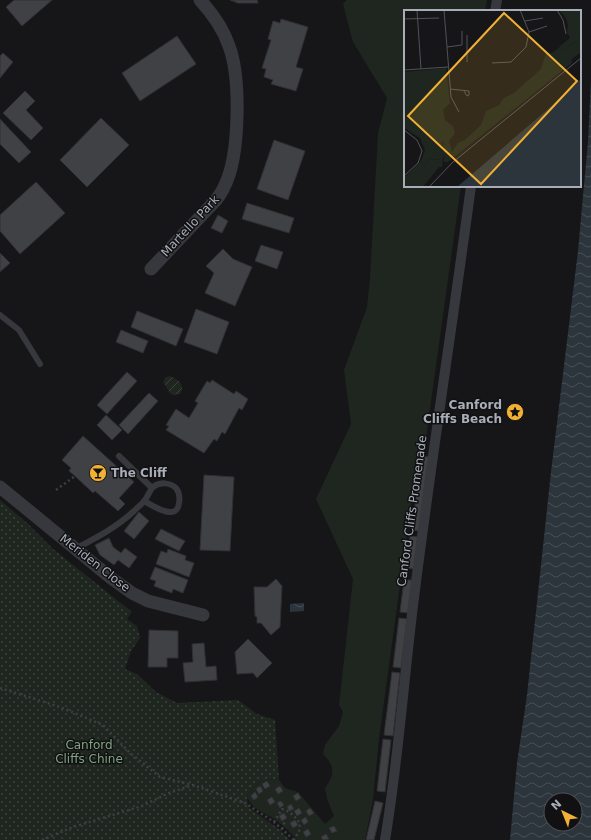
<svg xmlns="http://www.w3.org/2000/svg" width="591" height="840" viewBox="0 0 591 840" font-family="'DejaVu Sans',sans-serif">
	<style>
		.grass { fill: #1e261f }
		.park { fill: url(#park-dots) }
		.garden { fill: url(#garden-furrows) }
		.water { fill: url(#water-waves); fill-rule: evenodd }
		.building { fill: #404145; stroke: #303034 }
		.lines { fill: none; stroke-linecap: round; stroke-linejoin: round }
		.path { stroke: #3d3f44; stroke-width: 2.5; stroke-dasharray: 2 3; stroke-linecap: butt }
		.service { stroke: #37383d; stroke-width: 6 }
		.pedestrian { stroke: #37383d; stroke-width: 10 }
		.minor { stroke: #37383d; stroke-width: 13 }
		.labels { text-anchor: middle; stroke-width: 3; stroke-linejoin: round; paint-order: stroke }
		.street-label { font-size: 12px; fill: #a8adb8; stroke: #111113 }
		.poi-label { font-size: 12px; font-weight: bold; fill: #a8adb8; stroke: #111113; text-anchor: end }
		.park-label { font-size: 12px; fill: #7fa381; stroke: #111113 }
		.inset-road { fill: none; stroke: #505258; stroke-width: 1 }
		.view { fill: #f2b134; fill-opacity: 0.15; stroke: #f2b134; stroke-width: 2 }
		.inset-edge { fill: none; stroke: #a8adb8; stroke-width: 2 }
	</style>
	<defs>
		<pattern id="park-dots" width="8" height="8" patternUnits="userSpaceOnUse"><rect width="8" height="8" fill="#1e261f"/><path d="M2 2h.1M6 6h.1" fill="none" stroke="#3c433d" stroke-width="1.8" stroke-linecap="round"/></pattern>
		<pattern id="garden-furrows" width="10" height="10" patternUnits="userSpaceOnUse"><rect width="10" height="10" fill="#1e261f"/><path d="M-1 1l2-2M0 10L10 0M9 11l2-2" fill="none" stroke="#3c433d"/></pattern>
		<pattern id="water-waves" width="16" height="10" patternUnits="userSpaceOnUse"><rect width="16" height="10" fill="#2c353c"/><path d="M0 5q4-4 8 0t8 0" fill="none" stroke="#485056"/></pattern>
	</defs>
	<rect width="100%" height="100%" fill="#161618"/>
	<path class="grass" d="M347 0H487L485 11H405V186H461L424 452 418 453 379 739 373 800 365 840H297C291 833 284 826 277 821 266 812 250 810 247 795 259 782 261 777 279 780L285 788 298 792 325 824 334 816 327 799 325 788C335 775 335 766 323 754L325 745 339 726 343 712 339 705 353 579 316 499 351 424 344 370 367 307 370 278 378 133 387 98 353 42 343 4Z"/>
	<path class="park" d="M0 500 26 522 53 549 132 612 127 619 137 626 140 638 131 651 125 669 137 674 156 692 177 703 238 700 257 714 275 720 279 780C261 777 259 782 247 795L248 807 280 830 290 840H0Z"/>
	<path class="garden" d="M169 376C178 379 186 384 180 394L173 395 170 393 163 382 165 378Z"/>
	<g class="water">
		<path d="M591 79V840H510L517 763 527 695 551 472 578 251 588 142ZM551 800H575V824H551Z"/>
		<path d="M304 603V611L290 612V604Z"/>
	</g>
	<g class="building">
		<path d="M14 0H52L22 26 6 7Z"/>
		<path d="M230 0H257L258 3H238Z"/>
		<path d="M281 19 308 27 296 67 303 69 296 91 271 84 273 80 264 77 266 69 262 68 271 40 268 39 273 21 280 23Z"/>
		<path d="M177 36 196 64 140 101 122 73Z"/>
		<path d="M3 53 13 62 0 78V56Z"/>
		<path d="M25 91 35 101 26 110 43 128 31 140 3 113Z"/>
		<path d="M101 118 129 145 87 187 60 160Z"/>
		<path d="M0 119 31 152 19 163 0 144Z"/>
		<path d="M274 140 305 151 288 200 257 189Z"/>
		<path d="M36 182 65 213 20 254 0 231V215Z"/>
		<path d="M247 203 294 218 289 233 242 219Z"/>
		<path d="M218 215 228 221 222 233 211 228Z"/>
		<path d="M261 245 283 252 277 269 255 261Z"/>
		<path d="M223 249 233 259 252 267 235 306 205 293 214 273 206 266Z"/>
		<path d="M0 253 10 263 0 272Z"/>
		<path d="M196 309 229 322 217 354 184 342Z"/>
		<path d="M137 311 183 329 176 346 131 327Z"/>
		<path d="M121 330 148 341 143 353 116 342Z"/>
		<path d="M127 372 137 381 107 414 97 405Z"/>
		<path d="M212 380 234 394 236 391 248 399 242 410 239 408 225 434 222 432 217 441 214 439 204 453 166 430 169 426 166 425 176 409 189 418 198 403 195 401 207 381 210 383Z"/>
		<path d="M149 393 158 401 128 434 119 425Z"/>
		<path d="M106 415 122 430 112 440 97 425Z"/>
		<path d="M83 436 134 482 119 498 125 504 118 511 95 491 93 493 75 476 69 471 71 468 62 460Z"/>
		<path d="M421 456 429 457 419 531 412 530Z"/>
		<path d="M204 475 234 477 230 551 200 550Z"/>
		<path d="M139 512 149 521 134 539 124 531Z"/>
		<path d="M161 529 185 541 179 551 155 539Z"/>
		<path d="M410 536 418 537 414 569 406 568Z"/>
		<path d="M109 538 113 547 121 553 125 548 137 557 129 568 118 560 114 565 100 555 95 545Z"/>
		<path d="M168 549 186 556 185 560 194 563 189 577 156 564 161 551 167 553Z"/>
		<path d="M155 567 188 580 183 593 173 589 172 593 154 586 156 581 150 579Z"/>
		<path d="M276 579 282 586 280 627 271 635 261 623H257V617L255 616 254 587H267Z"/>
		<path d="M404 580H412L408 613 400 612Z"/>
		<path d="M399 618 407 619 401 668 393 667Z"/>
		<path d="M149 630 178 631V658H167V667H148Z"/>
		<path d="M248 639 272 663 257 678 253 673 237 674 235 652Z"/>
		<path d="M204 643 206 667 216 666 217 680 185 682 183 663 193 662 192 644Z"/>
		<path d="M392 672 400 673 393 736 384 735Z"/>
		<path d="M383 739 391 740 385 792 377 791Z"/>
		<path d="M267 781 270 786 265 789 262 784Z"/>
		<path d="M260 786 263 791 259 794 256 789Z"/>
		<path d="M280 786 283 791 278 794 275 789Z"/>
		<path d="M255 792 258 797 254 800 251 796Z"/>
		<path d="M298 793 301 798 296 801 293 796Z"/>
		<path d="M272 797 275 802 270 805 267 800Z"/>
		<path d="M281 801 284 805 280 808 277 803Z"/>
		<path d="M375 801 383 803 374 840H366Z"/>
		<path d="M291 804 294 809 289 811 287 807Z"/>
		<path d="M299 808 302 813 297 816 294 811Z"/>
		<path d="M310 808 314 813 309 816 306 811Z"/>
		<path d="M284 813 287 818 282 821 279 816Z"/>
		<path d="M306 817 308 822 304 825 301 820Z"/>
		<path d="M295 820 298 825 293 828 290 823Z"/>
		<path d="M334 826 337 831 332 833 329 828Z"/>
		<path d="M308 829 311 834 306 837 303 832Z"/>
		<path d="M326 834 329 839 323 840 321 837Z"/>
	</g>
	<g class="lines">
		<g class="path">
			<path d="M56 490 75 476"/>
			<path d="M0 688 60 707 103 725 129 752 160 777 193 785 245 803 274 822 294 840"/>
			<path d="M274 822 282 809C290 811 296 817 300 824L299 831 294 840"/>
			<path d="M282 829 284 825V820"/>
			<path d="M42 840 73 827 142 806 169 793 193 785"/>
		</g>
		<g class="service">
			<path d="M0 315 19 330 40 364"/>
			<path d="M119 456 152 488"/>
			<path d="M75 549C96 538 117 527 134 511 138 507 142 504 145 500 148 496 150 490 153 487 160 482 169 482 176 488 179 492 180 498 179 503 177 522 153 506 144 501"/>
		</g>
		<g class="pedestrian">
			<path d="M495 11 497 0"/>
			<path d="M385 840C399 757 404 673 415 590 432 455 453 321 471 186"/>
		</g>
		<g class="minor">
			<path d="M151 269 216 200C219 196 222 192 224 187 240 157 241 78 229 46 223 28 213 14 200 0"/>
			<path d="M0 487 111 578 132 593 148 601 203 615"/>
		</g>
	</g>
	<defs>
		<symbol id="sight-disc" viewBox="-11 -11 22 22"><circle r="9.5" fill="#f2b134" stroke="#111113"/><path d="M0-6L1.8-2.2L6-1.7L2.9 1.2L3.7 5.4L0 3.3L-3.7 5.4L-2.9 1.2L-6-1.7L-1.8-2.2Z" fill="#111"/></symbol>
		<symbol id="bar-disc" viewBox="-11 -11 22 22"><circle r="9.5" fill="#f2b134" stroke="#111113"/><path d="M-6-5H6L.8 .8V4.5H3.5V6h-7V4.5H-.8V.8Z" fill="#111"/></symbol>
	</defs>
	<g fill-rule="evenodd">
		<use href="#sight-disc" x="505" y="402" width="20" height="20"/>
		<use href="#bar-disc" x="88" y="463" width="20" height="20"/>
	</g>
	<g class="labels">
		<g class="street-label">
			<text transform="translate(190 226) rotate(-47)" y="4">Martello Park</text>
			<text transform="translate(412 511) rotate(-82)" y="4">Canford Cliffs Promenade</text>
			<text transform="translate(95 563) rotate(38)" y="4">Meriden Close</text>
		</g>
		<g class="poi-label">
			<text x="502" y="409">Canford<tspan x="502" dy="14">Cliffs Beach</tspan></text>
			<text x="111" y="477" text-anchor="start">The Cliff</text>
		</g>
		<g class="park-label">
			<text x="89" y="749">Canford<tspan x="89" dy="14">Cliffs Chine</tspan></text>
		</g>
	</g>
	<g transform="translate(404 10)">
		<rect width="177" height="177" fill="#161618"/>
		<path d="M177 28V42L167 50 168 53 54 144 44 152H40L39 129 45 131 48 142 54 133 61 130 77 115 82 101 95 95 100 88 110 83 137 59 142 43H148L156 37 158 41ZM37 139 40 141 38 157H35L19 177H4L20 159 24 149 37 150Z" fill="#1e261f"/>
		<path d="M155 0H177V28L158 41 155 37 166 28 163 22 164 15 162 8ZM42 58 46 93 39 100 41 110 49 116 51 123 45 131H38L37 150 24 149 19 162 4 177H0V168L17 151 21 140 16 128 0 118V62Z" fill="#1e261f"/>
		<path d="M177 69V177H53L143 100Z" fill="#2c353c"/>
		<path class="inset-road" d="M13 0 17 59M40 0 47 87 55 102M153 0 159 10 162 24M0 9 35 8M121 11 139 8M125 22 143 16M63 25V52M43 37 58 35V21M88 53 107 52 122 37 125 22 116 0M0 60 44 57M46 79 65 81V85L63 86 60 81M0 120 13 130 18 141 14 153 0 166M25 177 49 152 177 48"/>
		<path class="view" d="M100 3 173 71 77 174 4 106Z"/>
		<rect width="177" height="177" class="inset-edge"/>
	</g>
	<g transform="translate(563 812) rotate(317)"><circle r="19" fill="#111113" stroke="#4d4f55"/>
	<path d="M0-3L7 15L0 10L-7 15Z" fill="#f2b134"/>
	<text y="-6" font-size="11" font-weight="bold" text-anchor="middle" fill="#a8adb8">N</text>
	</g>
</svg>
